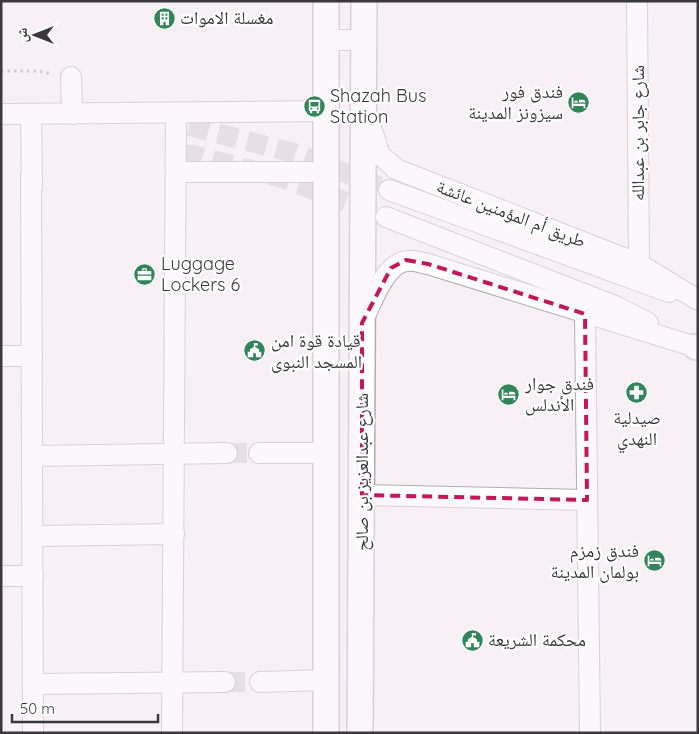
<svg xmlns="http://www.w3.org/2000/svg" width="699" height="734" viewBox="0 0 699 734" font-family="Quicksand,'Noto Naskh Arabic',sans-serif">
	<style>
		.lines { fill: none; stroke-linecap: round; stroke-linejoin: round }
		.minor-tunnel { stroke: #d1ccd1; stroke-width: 20; stroke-dasharray: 20 10; stroke-linecap: butt }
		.minor-casing { stroke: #b2acb2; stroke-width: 22 }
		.major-casing { stroke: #b2acb2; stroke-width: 28 }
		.path { stroke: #a6a2a6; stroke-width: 3; stroke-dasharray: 2.5 4; stroke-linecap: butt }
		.minor { stroke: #fff; stroke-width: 20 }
		.major { stroke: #fff; stroke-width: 25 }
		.marked { fill: none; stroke: #c2185b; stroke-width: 4; stroke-dasharray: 10 6; stroke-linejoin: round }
		.labels { text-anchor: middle; stroke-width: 4.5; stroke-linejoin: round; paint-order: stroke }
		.poi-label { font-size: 18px; fill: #3b393b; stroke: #fff; text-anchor: start }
		.street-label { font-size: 18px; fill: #3b393b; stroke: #fff }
	</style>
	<rect width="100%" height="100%" fill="#f7f1f6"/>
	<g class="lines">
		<g class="minor-tunnel">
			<path d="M189 126 294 153 389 190"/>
			<path d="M183 155H193L282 178 386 217"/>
			<path d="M227 453H259"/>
			<path d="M225 682H260"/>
		</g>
		<defs>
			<g id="minor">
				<path d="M637 1 639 264"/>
				<path d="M326 40H364"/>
				<path d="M71 77 72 114"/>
				<path d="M1 114 326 111"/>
				<path d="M31 114 32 187"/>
				<path d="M368 118 380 155 396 169 639 264 698 300"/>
				<path d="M177 172H325"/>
				<path d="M32 187 31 175 33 733"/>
				<path d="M389 190 669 292"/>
				<path d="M386 217 615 306 648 323"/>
				<path d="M585 314 590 733"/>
				<path d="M364 318C372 302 386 261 408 261 414 260 421 263 428 264L696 347"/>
				<path d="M1 356H32"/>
				<path d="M259 453H326"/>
				<path d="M32 456 227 453"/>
				<path d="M362 495 587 500"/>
				<path d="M33 536 174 534"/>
				<path d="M1 576H33"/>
				<path d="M260 682 326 680"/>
				<path d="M33 684 225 682"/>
				<path d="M172 733 176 113"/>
			</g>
			<g id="major">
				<path d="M326 1V733"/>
				<path d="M696 347H698"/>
				<path d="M360 733 364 1"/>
			</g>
		</defs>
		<use href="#minor" class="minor-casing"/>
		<use href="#major" class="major-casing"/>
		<path class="path" d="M1 71H37L53 74"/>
		<use href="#minor" class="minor"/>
		<use href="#major" class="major"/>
	</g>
	<path d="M0 0H699V734H0ZM406 260 428 264 585 314 587 500 362 495V323L391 268Z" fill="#f7f1f6" fill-opacity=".55" fill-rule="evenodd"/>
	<path class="marked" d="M406 260 428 264 585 314 587 500 362 495V323L391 268Z"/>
	<defs>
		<symbol id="building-disc" viewBox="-11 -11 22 22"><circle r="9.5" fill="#318558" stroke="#fff"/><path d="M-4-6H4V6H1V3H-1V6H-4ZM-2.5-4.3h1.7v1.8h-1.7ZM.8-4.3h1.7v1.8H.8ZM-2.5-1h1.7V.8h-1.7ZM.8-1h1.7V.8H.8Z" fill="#fff"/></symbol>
		<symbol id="hotel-disc" viewBox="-11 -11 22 22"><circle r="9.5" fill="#318558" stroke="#fff"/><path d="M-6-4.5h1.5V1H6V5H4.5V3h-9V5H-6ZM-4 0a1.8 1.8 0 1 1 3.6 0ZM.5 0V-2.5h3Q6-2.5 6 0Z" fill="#fff"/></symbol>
		<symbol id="bus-disc" viewBox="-11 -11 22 22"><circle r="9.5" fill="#318558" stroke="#fff"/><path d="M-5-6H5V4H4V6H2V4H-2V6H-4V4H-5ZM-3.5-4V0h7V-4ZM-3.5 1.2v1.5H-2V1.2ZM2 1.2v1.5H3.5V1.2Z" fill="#fff"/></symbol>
		<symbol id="office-disc" viewBox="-11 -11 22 22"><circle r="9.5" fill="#318558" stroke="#fff"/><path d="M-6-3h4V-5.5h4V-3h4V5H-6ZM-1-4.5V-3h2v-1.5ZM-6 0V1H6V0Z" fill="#fff"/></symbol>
		<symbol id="civic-disc" viewBox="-11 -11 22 22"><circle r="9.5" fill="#318558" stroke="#fff"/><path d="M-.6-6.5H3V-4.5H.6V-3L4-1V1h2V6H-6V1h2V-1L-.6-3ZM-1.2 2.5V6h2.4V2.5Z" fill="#fff"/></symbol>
		<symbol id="pharmacy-disc" viewBox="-11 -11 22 22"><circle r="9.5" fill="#318558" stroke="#fff"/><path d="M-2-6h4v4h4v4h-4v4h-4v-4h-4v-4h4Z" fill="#fff"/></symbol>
	</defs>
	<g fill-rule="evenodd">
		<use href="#building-disc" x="152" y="6" width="25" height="25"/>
		<use href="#hotel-disc" x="566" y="90" width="25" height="25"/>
		<use href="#bus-disc" x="302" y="94" width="25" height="25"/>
		<use href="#office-disc" x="132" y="262" width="25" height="25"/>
		<use href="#civic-disc" x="242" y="338" width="25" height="25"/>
		<use href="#pharmacy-disc" x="624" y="380" width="25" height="25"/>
		<use href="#hotel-disc" x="496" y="382" width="25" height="25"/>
		<use href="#hotel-disc" x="642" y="548" width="25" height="25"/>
		<use href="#civic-disc" x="460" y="628" width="25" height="25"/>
	</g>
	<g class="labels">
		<g class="poi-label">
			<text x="180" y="24">مغسلة الاموات</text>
			<text x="563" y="98" text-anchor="end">فندق فور<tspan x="563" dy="21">سيزونز المدينة</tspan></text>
			<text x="330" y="102">Shazah Bus<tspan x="330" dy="21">Station</tspan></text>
			<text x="161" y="270">Luggage<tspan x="161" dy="21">Lockers 6</tspan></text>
			<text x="271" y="347">قيادة قوة امن<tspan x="271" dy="21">المسجد النبوى</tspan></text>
			<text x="525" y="390">فندق جوار<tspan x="525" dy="21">الأندلس</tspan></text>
			<text x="637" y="424" text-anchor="middle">صيدلية<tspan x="637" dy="21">النهدي</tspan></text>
			<text x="639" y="557" text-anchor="end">فندق زمزم<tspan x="639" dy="21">بولمان المدينة</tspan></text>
			<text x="488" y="646">محكمة الشريعة</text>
		</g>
		<g class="street-label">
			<text transform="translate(638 133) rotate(-90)" y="6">شارع جابر بن عبدالله</text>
			<text transform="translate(511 214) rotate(21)" y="6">طريق أم المؤمنين عائشة</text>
			<text transform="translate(362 472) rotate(-90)" y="6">شارع عبدالعزيز بن صالح</text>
		</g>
	</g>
	<rect width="699" height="734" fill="none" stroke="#3b393b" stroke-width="5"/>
	<g transform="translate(35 35) rotate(270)" stroke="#ffffff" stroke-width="4" paint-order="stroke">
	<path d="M0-4L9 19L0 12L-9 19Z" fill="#3b393b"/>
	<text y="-8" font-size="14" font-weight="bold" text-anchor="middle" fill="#3b393b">ش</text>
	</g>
	<path d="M12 714v8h146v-8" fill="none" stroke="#3b393b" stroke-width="2.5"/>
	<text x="20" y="714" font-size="15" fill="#3b393b" stroke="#ffffff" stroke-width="4" paint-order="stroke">50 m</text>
</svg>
